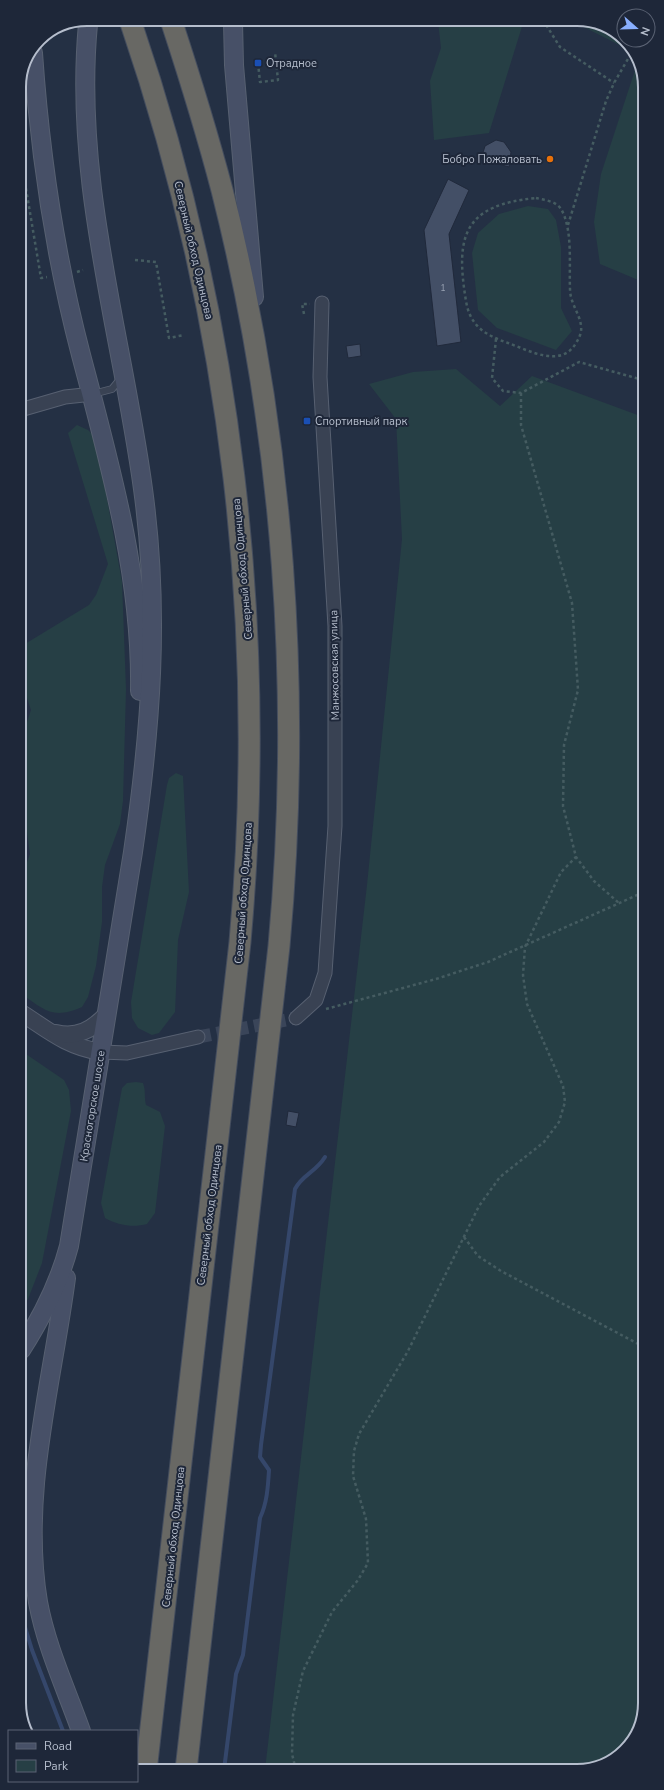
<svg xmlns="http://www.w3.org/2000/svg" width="664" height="1790" viewBox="0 0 664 1790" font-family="'Nunito Sans',sans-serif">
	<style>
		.green { fill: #263f45 }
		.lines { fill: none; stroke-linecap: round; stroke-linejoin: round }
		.stream { stroke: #35476b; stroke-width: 4 }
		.building { fill: #434f66; stroke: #20293b }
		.minor-tunnel { stroke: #3a4559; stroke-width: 13; stroke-dasharray: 13 6; stroke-linecap: butt }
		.service-casing { stroke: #576071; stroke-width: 8 }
		.minor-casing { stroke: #576071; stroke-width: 15 }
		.tertiary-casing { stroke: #576071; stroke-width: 18 }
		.secondary-casing { stroke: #576071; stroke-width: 20 }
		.trunk-casing { stroke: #444d5e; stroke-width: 23 }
		.path { stroke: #455c61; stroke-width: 2.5; stroke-dasharray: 3 3; stroke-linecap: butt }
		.service { stroke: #394253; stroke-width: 6 }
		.minor { stroke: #394253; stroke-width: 13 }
		.tertiary { stroke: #394253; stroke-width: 16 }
		.secondary { stroke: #475067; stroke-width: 18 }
		.trunk { stroke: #686864; stroke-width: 21 }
		.transit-dot { fill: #1a4fb4; stroke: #1e2739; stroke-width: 1.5 }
		.food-dot { fill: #e8710a; stroke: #1e2739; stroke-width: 1.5 }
		.labels { text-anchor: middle; stroke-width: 4; stroke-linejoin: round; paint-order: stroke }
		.number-label { font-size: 9px; fill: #99a2b3 }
		.poi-label { font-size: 11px; fill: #b6becd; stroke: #1e2739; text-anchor: start }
		.street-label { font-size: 11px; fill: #b6becd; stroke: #1e2739 }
		.rim { fill: none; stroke: #b6becd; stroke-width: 2 }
	</style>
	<rect width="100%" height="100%" fill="#243044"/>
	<g class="green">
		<path d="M563 19H581L622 36 631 51 578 24Z"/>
		<path d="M524 20 489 133 434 140 430 81 441 48 438 21Z"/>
		<path d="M638 61 643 69V282L600 264 594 222 601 174Z"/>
		<path d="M528 206 548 209 556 220 561 247V308L572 331 556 350 497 328 478 310 472 253 478 233 499 214Z"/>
		<path d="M456 369 500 406 532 376 643 417 645 1703 631 1744 595 1769 265 1770 367 885 402 539 396 419 369 384 413 372Z"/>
		<path d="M77 425 88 430 96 438 122 582 126 689 123 801 120 824 105 865 102 887V922L96 966 88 997 82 1007C52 1020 45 1010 20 993V881L30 854 20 782V743L31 710 27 698 20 693V647L89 605 96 595 108 564 68 433Z"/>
		<path d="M176 773 183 776 189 892 178 940 175 1012 159 1033 152 1035 138 1028 132 1018 131 1002 167 785 169 778Z"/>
		<path d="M20 1050 64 1080 69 1090 71 1111 42 1263 28 1299 21 1310Z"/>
		<path d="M136 1082 143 1083C146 1091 144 1097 146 1105L160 1112 165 1126 155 1213 147 1224C133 1228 117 1225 105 1218L101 1203 122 1088 127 1083Z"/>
	</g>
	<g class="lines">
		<g class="stream">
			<path d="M21 1461 25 1433"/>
			<path d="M21 1614 32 1650 63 1731"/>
			<path d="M224 1770 236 1674 243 1655 260 1518C267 1503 268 1487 269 1470L260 1457 261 1445 295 1189C302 1175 316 1172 325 1157"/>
		</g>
	</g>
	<g class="building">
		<path d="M496 140 504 142 511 152 509 167 481 159 485 146Z"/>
		<path d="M448 179 469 190 449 234 461 342 437 346 424 230Z"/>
		<path d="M360 344 361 356 348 358 346 346Z"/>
		<path d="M288 1111 299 1113 296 1127 286 1125Z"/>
	</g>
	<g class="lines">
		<path class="minor-tunnel" d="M198 1037 296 1018"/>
		<defs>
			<path id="service" d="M93 394 112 389 121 378"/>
			<g id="minor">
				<path d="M20 410 65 397 93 394"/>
				<path d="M296 1018 316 1000 325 973 335 826V626L320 377 322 303"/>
				<path d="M101 1052 127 1053 198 1037"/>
			</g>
			<g id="tertiary">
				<path d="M20 1012C48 1030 67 1047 101 1052"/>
				<path d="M56 1033C77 1038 92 1030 107 1014"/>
			</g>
			<g id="secondary">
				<path d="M233 22 234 65 254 297"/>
				<path d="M33 53C40 155 55 256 81 355 110 465 142 577 140 691"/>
				<path d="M66 1278C52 1385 20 1494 38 1602 46 1646 66 1689 81 1731"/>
				<path d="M21 1350C42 1317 59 1284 69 1246L133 852C151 728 160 613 143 489 122 334 73 181 88 24"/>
			</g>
			<g id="trunk">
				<path d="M131 23C232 318 268 632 240 942L146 1771"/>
				<path d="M172 23C190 78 207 133 222 190 284 435 302 694 279 946L186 1770"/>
			</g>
		</defs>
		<use href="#service" class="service-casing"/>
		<use href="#minor" class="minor-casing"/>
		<use href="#tertiary" class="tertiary-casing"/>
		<use href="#secondary" class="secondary-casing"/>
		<use href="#trunk" class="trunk-casing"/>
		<g class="path">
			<path d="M543 20 560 47 614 83"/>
			<path d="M258 63 260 82 278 80 275 52"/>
			<path d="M19 147 41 278 47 277"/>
			<path d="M536 198C544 200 556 201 561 209 573 229 569 265 570 289 570 303 580 314 581 326 582 333 579 338 576 343 561 369 528 350 508 343 485 335 470 326 466 301 455 235 464 205 536 198Z"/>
			<path d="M568 225 606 101 614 83 632 52"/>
			<path d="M135 260 156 262 169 338 184 335"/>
			<path d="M77 272 83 270"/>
			<path d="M304 314 302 304H310"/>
			<path d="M496 339 492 378 503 391 521 393 579 362 643 380"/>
			<path d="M521 393V425L572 603 578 690 564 745 563 806 576 857 594 881 620 904"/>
			<path d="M326 1009 436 979 488 962 644 892"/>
			<path d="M464 1237 478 1256 501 1271 644 1347"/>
			<path d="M296 1770 292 1754 293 1715 303 1671 332 1612 358 1580 368 1563 366 1519 353 1476 354 1451 359 1434 408 1351 479 1206 500 1177 544 1142 559 1122 565 1102 563 1086 527 1004 523 975 525 947 561 872 576 857"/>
		</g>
		<use href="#service" class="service"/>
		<use href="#minor" class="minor"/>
		<use href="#tertiary" class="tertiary"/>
		<use href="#secondary" class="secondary"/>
		<use href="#trunk" class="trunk"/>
	</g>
	<g class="transit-dot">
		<rect x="254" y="59" width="8" height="8" rx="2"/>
		<rect x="303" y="417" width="8" height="8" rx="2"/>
	</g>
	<circle class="food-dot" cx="550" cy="159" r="4"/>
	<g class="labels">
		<g class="number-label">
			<text x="443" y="291">1</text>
		</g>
		<g class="poi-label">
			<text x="266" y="67">Отрадное</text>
			<text x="542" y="163" text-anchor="end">Бобро Пожаловать</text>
			<text x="315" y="425">Спортивный парк</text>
		</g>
		<g class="street-label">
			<text transform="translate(194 250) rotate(77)" y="4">Северный обход Одинцова</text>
			<text transform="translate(242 569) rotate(-95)" y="4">Северный обход Одинцова</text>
			<text transform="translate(334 665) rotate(-91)" y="4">Манжосовская улица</text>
			<text transform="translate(243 893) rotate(-86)" y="4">Северный обход Одинцова</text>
			<text transform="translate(92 1106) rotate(-81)" y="4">Красногорское шоссе</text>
			<text transform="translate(209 1215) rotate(-83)" y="4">Северный обход Одинцова</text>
			<text transform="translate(173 1537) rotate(-84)" y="4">Северный обход Одинцова</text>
		</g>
	</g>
	<path d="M0 0H664V1790H0ZM87 26H577A61 61 0 0 1 638 87V1703A61 61 0 0 1 577 1764H87A61 61 0 0 1 26 1703V87A61 61 0 0 1 87 26Z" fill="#1e2739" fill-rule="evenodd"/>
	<path class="rim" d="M87 26H577A61 61 0 0 1 638 87V1703A61 61 0 0 1 577 1764H87A61 61 0 0 1 26 1703V87A61 61 0 0 1 87 26Z"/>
	<rect x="8" y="1730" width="130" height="52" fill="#1e2739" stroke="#5b6374"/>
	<rect x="16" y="1743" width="20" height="6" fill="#475067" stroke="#5b6374"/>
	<text x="44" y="1750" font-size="12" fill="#b6becd">Road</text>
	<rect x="16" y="1760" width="20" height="12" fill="#263f45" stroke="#5b6374"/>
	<text x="44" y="1770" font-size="12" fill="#b6becd">Park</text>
	<g transform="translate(636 28) rotate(110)"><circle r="19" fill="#1e2739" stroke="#5b6374"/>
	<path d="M0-3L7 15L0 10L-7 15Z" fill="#89afff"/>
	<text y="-6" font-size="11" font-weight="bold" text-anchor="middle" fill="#b6becd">N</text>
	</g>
</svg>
